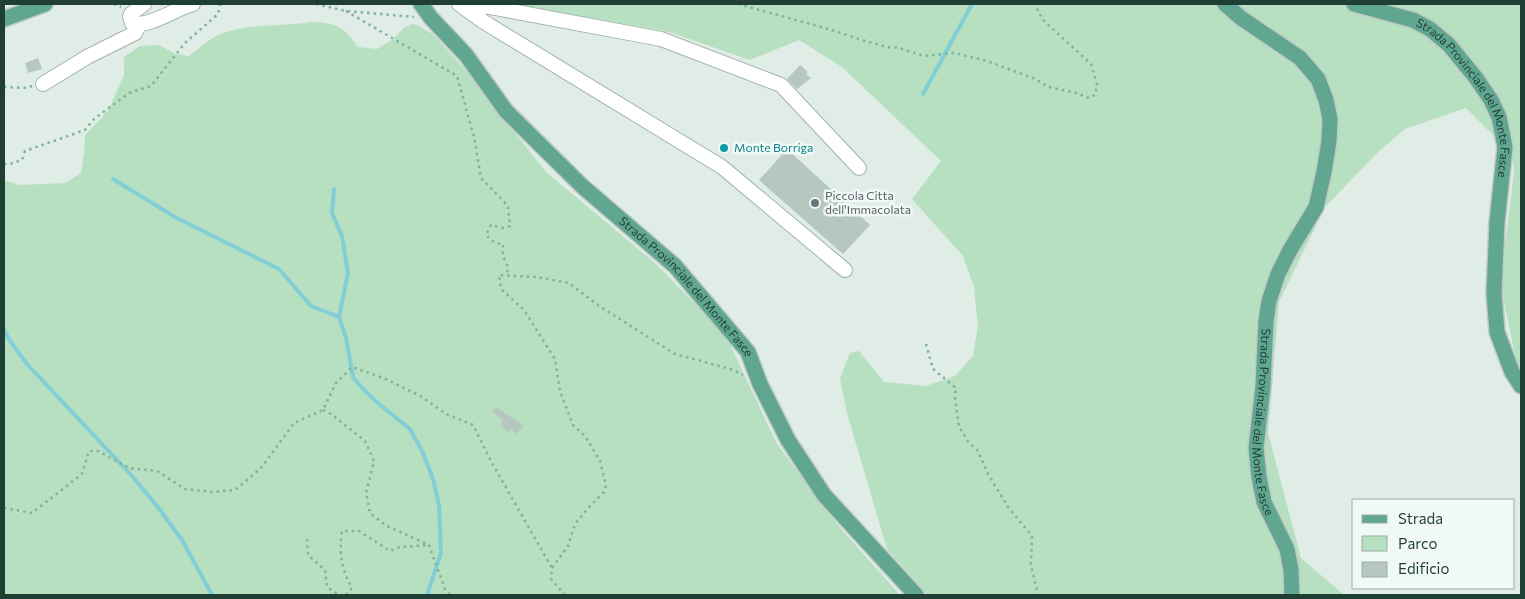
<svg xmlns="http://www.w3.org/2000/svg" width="1525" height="599" viewBox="0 0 1525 599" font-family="Commissioner,sans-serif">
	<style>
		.green { fill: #b6e0c0 }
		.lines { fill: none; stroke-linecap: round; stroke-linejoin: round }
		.stream { stroke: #82ced7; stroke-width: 4 }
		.building { fill: #b5c7bf }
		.minor-casing { stroke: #a2b4ad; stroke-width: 16 }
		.major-casing { stroke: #c0c9c6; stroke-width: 18 }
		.path { stroke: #7db3a0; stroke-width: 2.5; stroke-dasharray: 2.5 4; stroke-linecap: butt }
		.minor { stroke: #fff; stroke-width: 14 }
		.major { stroke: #60a691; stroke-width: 15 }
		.culture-dot { fill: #0f9aa8; stroke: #f1f9f4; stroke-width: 2 }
		.worship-dot { fill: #6b7280; stroke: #f1f9f4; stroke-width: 2 }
		.labels { text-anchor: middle; stroke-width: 5; stroke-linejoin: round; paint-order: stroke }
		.street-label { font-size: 12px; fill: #1f3e34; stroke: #f1f9f4 }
		.culture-label { font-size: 12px; fill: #0d838f; stroke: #f1f9f4; text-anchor: start }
		.worship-label { font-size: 12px; fill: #5b616d; stroke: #f1f9f4; text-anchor: start }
	</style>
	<rect width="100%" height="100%" fill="#e0ece6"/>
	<g class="green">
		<path d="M515 4H1521V372L1515 355 1502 292 1505 246 1514 172 1512 143 1499 141 1466 108 1405 129 1378 152 1325 207 1279 302 1268 433 1301 558 1344 595H927L887 549 847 413 840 378 850 353 859 351 884 382 926 386 955 376 973 356 978 326 974 287 963 256 912 199 941 161 842 67 799 40 750 60 669 32Z"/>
		<path d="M311 22C337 23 343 26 358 47L377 49 393 39 404 28 412 24 417 25 433 34 464 68 546 172 655 263 725 334 777 444 842 530 900 595H4V180L19 185 65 183 81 173 84 154 85 135 108 111 124 75V57L140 46 159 45 175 54 189 56C198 49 208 40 218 35 247 23 280 27 311 22Z"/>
	</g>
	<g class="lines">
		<g class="stream">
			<path d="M923 94 972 4"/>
			<path d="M113 179 175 217 279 269 311 306 339 317"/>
			<path d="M334 189 332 213 342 236 348 273 339 317 346 338 353 377 364 390 379 404 410 429 423 453 433 479 439 505 441 553 427 595"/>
			<path d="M4 329 8 338 27 364 132 476 157 506 182 540 212 595"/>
		</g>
	</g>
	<g class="building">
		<path d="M38 58 42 69 28 73 25 63Z"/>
		<path d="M800 65 808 72 806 74 811 78 797 89 787 79Z"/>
		<path d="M787 149 870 225 843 254 759 180Z"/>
		<path d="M496 407 524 426 517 434 511 429 509 432 500 425 503 421 492 411Z"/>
	</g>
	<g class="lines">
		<defs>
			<g id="minor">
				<path d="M144 4 131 14 130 17 132 23C146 29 177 8 193 4"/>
				<path d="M459 4 484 22 722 167 845 270"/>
				<path d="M463 6 490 7 661 39 781 85 859 168"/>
				<path d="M43 84 87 57 135 33 139 25"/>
			</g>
			<g id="major">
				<path id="s1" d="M421 4 431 18 466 55 506 111 582 186 675 266 748 352 760 384 788 440 824 495 916 595"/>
				<path id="s2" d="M1225 4 1241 18 1300 58 1318 79 1326 100 1330 119 1329 141 1324 172 1316 207 1290 250 1278 274 1269 301 1266 321 1263 386 1256 448 1259 477 1264 502 1287 549 1291 570 1292 595"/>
				<path id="s3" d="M1354 4 1413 20 1430 29 1449 45 1476 78 1491 100 1499 117 1505 147 1497 222 1494 293 1497 332 1512 372 1521 386"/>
				<path d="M4 19 45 4"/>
			</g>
		</defs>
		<use href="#minor" class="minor-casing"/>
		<use href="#major" class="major-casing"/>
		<g class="path">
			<path d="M114 4 121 7"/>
			<path d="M316 4 346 11 414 17"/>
			<path d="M738 4 832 30 868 42 887 47 899 48 924 56 955 53 987 61 1033 78 1049 87 1076 93 1089 98 1095 95 1097 84 1091 64 1042 19 1035 4"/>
			<path d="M346 11 457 76 474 137 481 178 508 206 510 226 503 228 491 225 486 235 495 243 503 244V256L508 267 507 274"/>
			<path d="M4 87 27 88 32 86"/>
			<path d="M4 164H10L22 160 25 151 85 130 94 119 129 93 151 86 185 43 218 14 220 4"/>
			<path d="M926 344 933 369 956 388 955 398 959 427 969 443 978 451 988 474 1008 507 1032 536 1031 565 1038 595"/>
			<path d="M323 410 331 414 365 441 374 461 366 493 370 513 385 525 429 545 445 589 450 595"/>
			<path d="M4 508 32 513 82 474 89 451H98L129 468 157 471 185 489 212 492 235 490 261 468 294 423 323 410 336 383 352 367 386 379 422 397 446 414 473 425 492 463 552 568"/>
			<path d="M307 539 308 555 325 570 327 587 339 595"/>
			<path d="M346 595 352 588C341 568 339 553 342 531H359L390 551 400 547 429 545"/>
			<path d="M565 595 551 579 552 568 568 546 575 524 589 507 604 492 606 485 600 461 585 436 573 425 560 391 555 359 524 310 501 289 499 275 536 277 569 283 599 306 675 354 730 369 743 375"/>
		</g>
		<use href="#minor" class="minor"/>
		<use href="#major" class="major"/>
	</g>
	<circle class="culture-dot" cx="724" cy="148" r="5"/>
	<circle class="worship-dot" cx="815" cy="203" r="5"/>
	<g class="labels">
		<g class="street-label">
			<text dy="4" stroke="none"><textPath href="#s3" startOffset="160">Strada Provinciale del Monte Fasce</textPath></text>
			<text dy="4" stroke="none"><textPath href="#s1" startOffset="389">Strada Provinciale del Monte Fasce</textPath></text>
			<text dy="4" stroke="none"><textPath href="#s2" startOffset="479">Strada Provinciale del Monte Fasce</textPath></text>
		</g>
		<g class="culture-label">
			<text x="734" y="152">Monte Borriga</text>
		</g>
		<g class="worship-label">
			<text x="825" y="200">Piccola Citta<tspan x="825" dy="14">dell'Immacolata</tspan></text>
		</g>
	</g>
	<rect width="1525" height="599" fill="none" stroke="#1f3e34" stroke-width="10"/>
	<rect x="1352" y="499" width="162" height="90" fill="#f1f9f4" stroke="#9daea7"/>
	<rect x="1362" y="515" width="25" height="8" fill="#60a691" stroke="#9daea7"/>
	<text x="1398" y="524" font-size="15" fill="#1f3e34">Strada</text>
	<rect x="1362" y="536" width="25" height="15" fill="#b6e0c0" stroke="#9daea7"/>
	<text x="1398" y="549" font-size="15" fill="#1f3e34">Parco</text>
	<rect x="1362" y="562" width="25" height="15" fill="#b5c7bf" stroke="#9daea7"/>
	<text x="1398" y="574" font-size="15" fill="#1f3e34">Edificio</text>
</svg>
